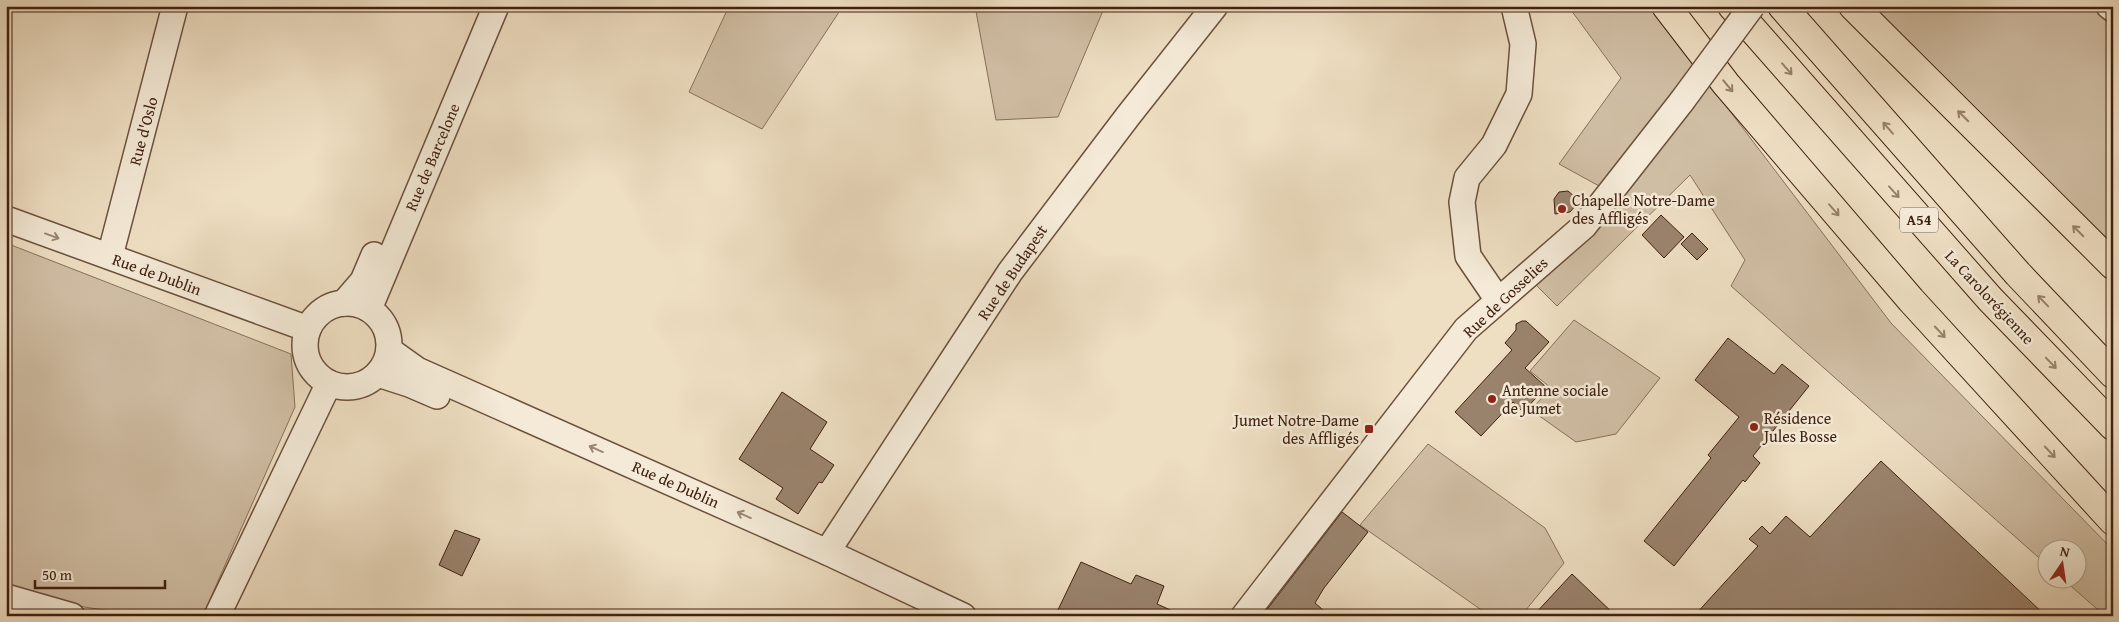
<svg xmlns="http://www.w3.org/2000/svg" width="2119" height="622" viewBox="0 0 2119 622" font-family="'Gentium Book Plus',serif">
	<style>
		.green { fill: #d0bea4; stroke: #88705a }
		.building { fill: #9a836d; stroke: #402110 }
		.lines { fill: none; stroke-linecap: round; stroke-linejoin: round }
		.minor-casing { stroke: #6c503c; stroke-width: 28 }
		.highway-casing { stroke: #402110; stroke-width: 30 }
		.minor { stroke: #f4ead7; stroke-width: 25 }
		.highway { stroke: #eedec2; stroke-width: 28 }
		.minor-bridge-casing { stroke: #6c503c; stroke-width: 28; stroke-linecap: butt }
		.minor-bridge { stroke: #f4ead7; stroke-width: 25 }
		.oneway { stroke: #978069 }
		.oneway2 { stroke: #9a8674 }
		.poi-dot { fill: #8f2418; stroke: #f4ead7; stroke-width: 2 }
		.labels { text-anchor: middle; stroke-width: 5; stroke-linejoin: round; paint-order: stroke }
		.shield { fill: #f4ead7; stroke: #765d4c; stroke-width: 1 }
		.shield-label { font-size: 15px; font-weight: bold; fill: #402110 }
		.street-label { font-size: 16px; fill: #402110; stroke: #f4ead7 }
		.poi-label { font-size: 16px; fill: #402110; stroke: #f4ead7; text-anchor: start }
	</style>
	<rect width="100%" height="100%" fill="#eedec2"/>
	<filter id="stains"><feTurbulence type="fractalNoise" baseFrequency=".004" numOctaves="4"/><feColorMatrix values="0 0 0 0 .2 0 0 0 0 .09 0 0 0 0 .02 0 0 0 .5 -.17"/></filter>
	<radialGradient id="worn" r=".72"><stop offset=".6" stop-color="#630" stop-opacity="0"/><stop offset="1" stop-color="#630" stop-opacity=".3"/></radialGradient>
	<g class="green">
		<path d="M729 6H843L762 129 689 92Z"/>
		<path d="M975 6H1105L1058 117 996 120Z"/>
		<path d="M1568 6H1650L1891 323 2113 550V616H2105L2064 580H2076V550H2046V564L1731 286 1745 260 1690 175 1557 306 1527 276 1610 192 1559 164 1621 78Z"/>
		<path d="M1862 6H2098L2113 18V262Z"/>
		<path d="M6 243 291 354 295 407 203 615 130 614 6 595Z"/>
		<path d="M1574 320 1660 378 1616 434 1576 442 1531 410 1551 388 1530 371Z"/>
		<path d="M1428 444 1545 528 1564 563 1521 616H1490L1360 525Z"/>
	</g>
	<g class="building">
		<path d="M1568 191 1575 197 1576 205 1570 212 1555 214 1554 199 1559 192Z"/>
		<path d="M1661 215 1684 237 1664 258 1642 235Z"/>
		<path d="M1692 233 1708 249 1697 260 1681 244Z"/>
		<path d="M1522 321H1526L1549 342 1525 368 1546 387 1523 412 1513 402 1481 436 1455 412 1512 350 1505 343 1516 330V324Z"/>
		<path d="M1728 338 1774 374 1782 364 1809 386 1753 456 1760 463 1745 482 1743 480 1674 566 1644 541 1711 458 1708 455 1739 417 1695 380Z"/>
		<path d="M782 392 827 422 810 449 834 465 822 483 819 482 798 514 776 499 783 488 739 459Z"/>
		<path d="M1881 461 2046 616H1694L1758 546 1749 539 1762 526 1770 534 1786 516 1810 537Z"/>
		<path d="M1342 512 1368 532 1324 588 1315 603 1330 616H1262Z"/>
		<path d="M455 530 480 539 462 576 439 565Z"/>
		<path d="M1081 562 1131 584 1136 575 1164 586 1157 604 1184 616H1055Z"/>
		<path d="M1572 574 1616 616H1533Z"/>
	</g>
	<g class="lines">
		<defs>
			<g id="minor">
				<path d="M2109 6 2113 9"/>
				<path d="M6 219 308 329"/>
				<path d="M110 256 175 6"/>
				<path d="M1498 300 1468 256 1462 202 1467 178 1494 145 1519 94 1523 44 1514 6"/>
				<circle cx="347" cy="345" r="42"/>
				<path d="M344 303 363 281 374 255"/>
				<path d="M369 309 496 6"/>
				<path d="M389 350 417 370 827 552 963 616"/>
				<path d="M378 374 409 384 437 396"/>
				<path d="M827 552 1010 272 1128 116 1215 6"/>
				<path d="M6 597 72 616"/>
				<path d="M217 616 329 383"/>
				<path d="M1244 616 1466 329 1584 226 1682 101"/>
			</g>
			<g id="highway">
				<path d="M1666 6 1726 84 1911 300 2113 521"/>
				<path d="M1732 6 1990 299 2113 426"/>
				<path d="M1782 6 2018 274 2113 374"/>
				<path d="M1853 6 2113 265"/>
			</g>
		</defs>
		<use href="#minor" class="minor-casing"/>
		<use href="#highway" class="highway-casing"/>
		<use href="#minor" class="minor"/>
		<use href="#highway" class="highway"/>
		<defs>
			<path id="minor-bridge" d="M1682 101 1752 6"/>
		</defs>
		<use href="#minor-bridge" class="minor-bridge-casing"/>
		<use href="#minor-bridge" class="minor-bridge"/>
	</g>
	<defs><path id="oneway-shaft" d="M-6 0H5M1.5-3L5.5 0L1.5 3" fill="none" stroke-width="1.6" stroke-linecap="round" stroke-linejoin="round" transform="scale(1.25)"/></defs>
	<g class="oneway">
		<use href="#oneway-shaft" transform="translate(1787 69) rotate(49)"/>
		<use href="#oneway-shaft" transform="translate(1728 86) rotate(50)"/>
		<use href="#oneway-shaft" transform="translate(1963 116) rotate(-135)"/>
		<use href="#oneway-shaft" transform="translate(1888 128) rotate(-131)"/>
		<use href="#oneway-shaft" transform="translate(1894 192) rotate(48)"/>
		<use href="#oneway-shaft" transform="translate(1834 210) rotate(49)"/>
		<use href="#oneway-shaft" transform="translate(2078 231) rotate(-135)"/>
		<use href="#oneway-shaft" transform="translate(2043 301) rotate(-134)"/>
		<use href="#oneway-shaft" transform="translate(1940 332) rotate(47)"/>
		<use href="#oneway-shaft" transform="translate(2051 363) rotate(46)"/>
		<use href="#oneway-shaft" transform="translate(2050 452) rotate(47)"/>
	</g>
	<g class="oneway2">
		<use href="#oneway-shaft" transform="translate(52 236) rotate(20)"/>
		<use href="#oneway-shaft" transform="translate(596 449) rotate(-156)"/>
		<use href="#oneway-shaft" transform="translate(744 515) rotate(-156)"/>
	</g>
	<g class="poi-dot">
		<circle cx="1562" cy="209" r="5"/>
		<circle cx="1492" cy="399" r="5"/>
		<circle cx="1754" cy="427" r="5"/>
		<rect x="1364" y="424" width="10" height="10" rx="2.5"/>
	</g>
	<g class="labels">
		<rect class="shield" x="1900" y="207.5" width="38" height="25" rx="4"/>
		<g class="shield-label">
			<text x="1919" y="225">A54</text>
		</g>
		<g class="street-label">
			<text transform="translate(143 131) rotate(-75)" y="6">Rue d'Oslo</text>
			<text transform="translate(432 157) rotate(-67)" y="6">Rue de Barcelone</text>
			<text transform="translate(1012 272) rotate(-56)" y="6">Rue de Budapest</text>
			<text transform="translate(157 274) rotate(20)" y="6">Rue de Dublin</text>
			<text transform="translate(1505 297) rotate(-43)" y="6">Rue de Gosselies</text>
			<text transform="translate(1990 297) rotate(47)" y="6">La Carolorégienne</text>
			<text transform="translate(676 484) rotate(24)" y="6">Rue de Dublin</text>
		</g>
		<g class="poi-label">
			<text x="1572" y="206">Chapelle Notre-Dame<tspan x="1572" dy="18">des Affligés</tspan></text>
			<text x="1502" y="396">Antenne sociale<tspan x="1502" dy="18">de Jumet</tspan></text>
			<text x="1764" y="424">Résidence<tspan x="1764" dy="18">Jules Bosse</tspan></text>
			<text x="1359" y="426" text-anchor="end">Jumet Notre-Dame<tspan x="1359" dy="18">des Affligés</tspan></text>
		</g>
	</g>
	<rect width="2119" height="622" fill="none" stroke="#eedec2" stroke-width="25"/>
	<rect x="8" y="8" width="2104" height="607" fill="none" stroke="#402110" stroke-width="2.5"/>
	<rect x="12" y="12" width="2094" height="597" fill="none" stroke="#402110"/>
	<g transform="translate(2062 564) rotate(13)"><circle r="24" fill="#f4ead7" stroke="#ac9a87"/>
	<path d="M0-4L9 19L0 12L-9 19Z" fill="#8f2418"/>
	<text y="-8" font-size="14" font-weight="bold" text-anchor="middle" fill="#402110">N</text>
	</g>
	<path d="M35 580v8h130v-8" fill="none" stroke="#402110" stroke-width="2.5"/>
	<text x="42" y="580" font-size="15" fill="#402110" stroke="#f4ead7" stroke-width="4" paint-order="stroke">50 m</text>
	<rect width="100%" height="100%" filter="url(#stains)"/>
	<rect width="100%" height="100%" fill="url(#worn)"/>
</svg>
